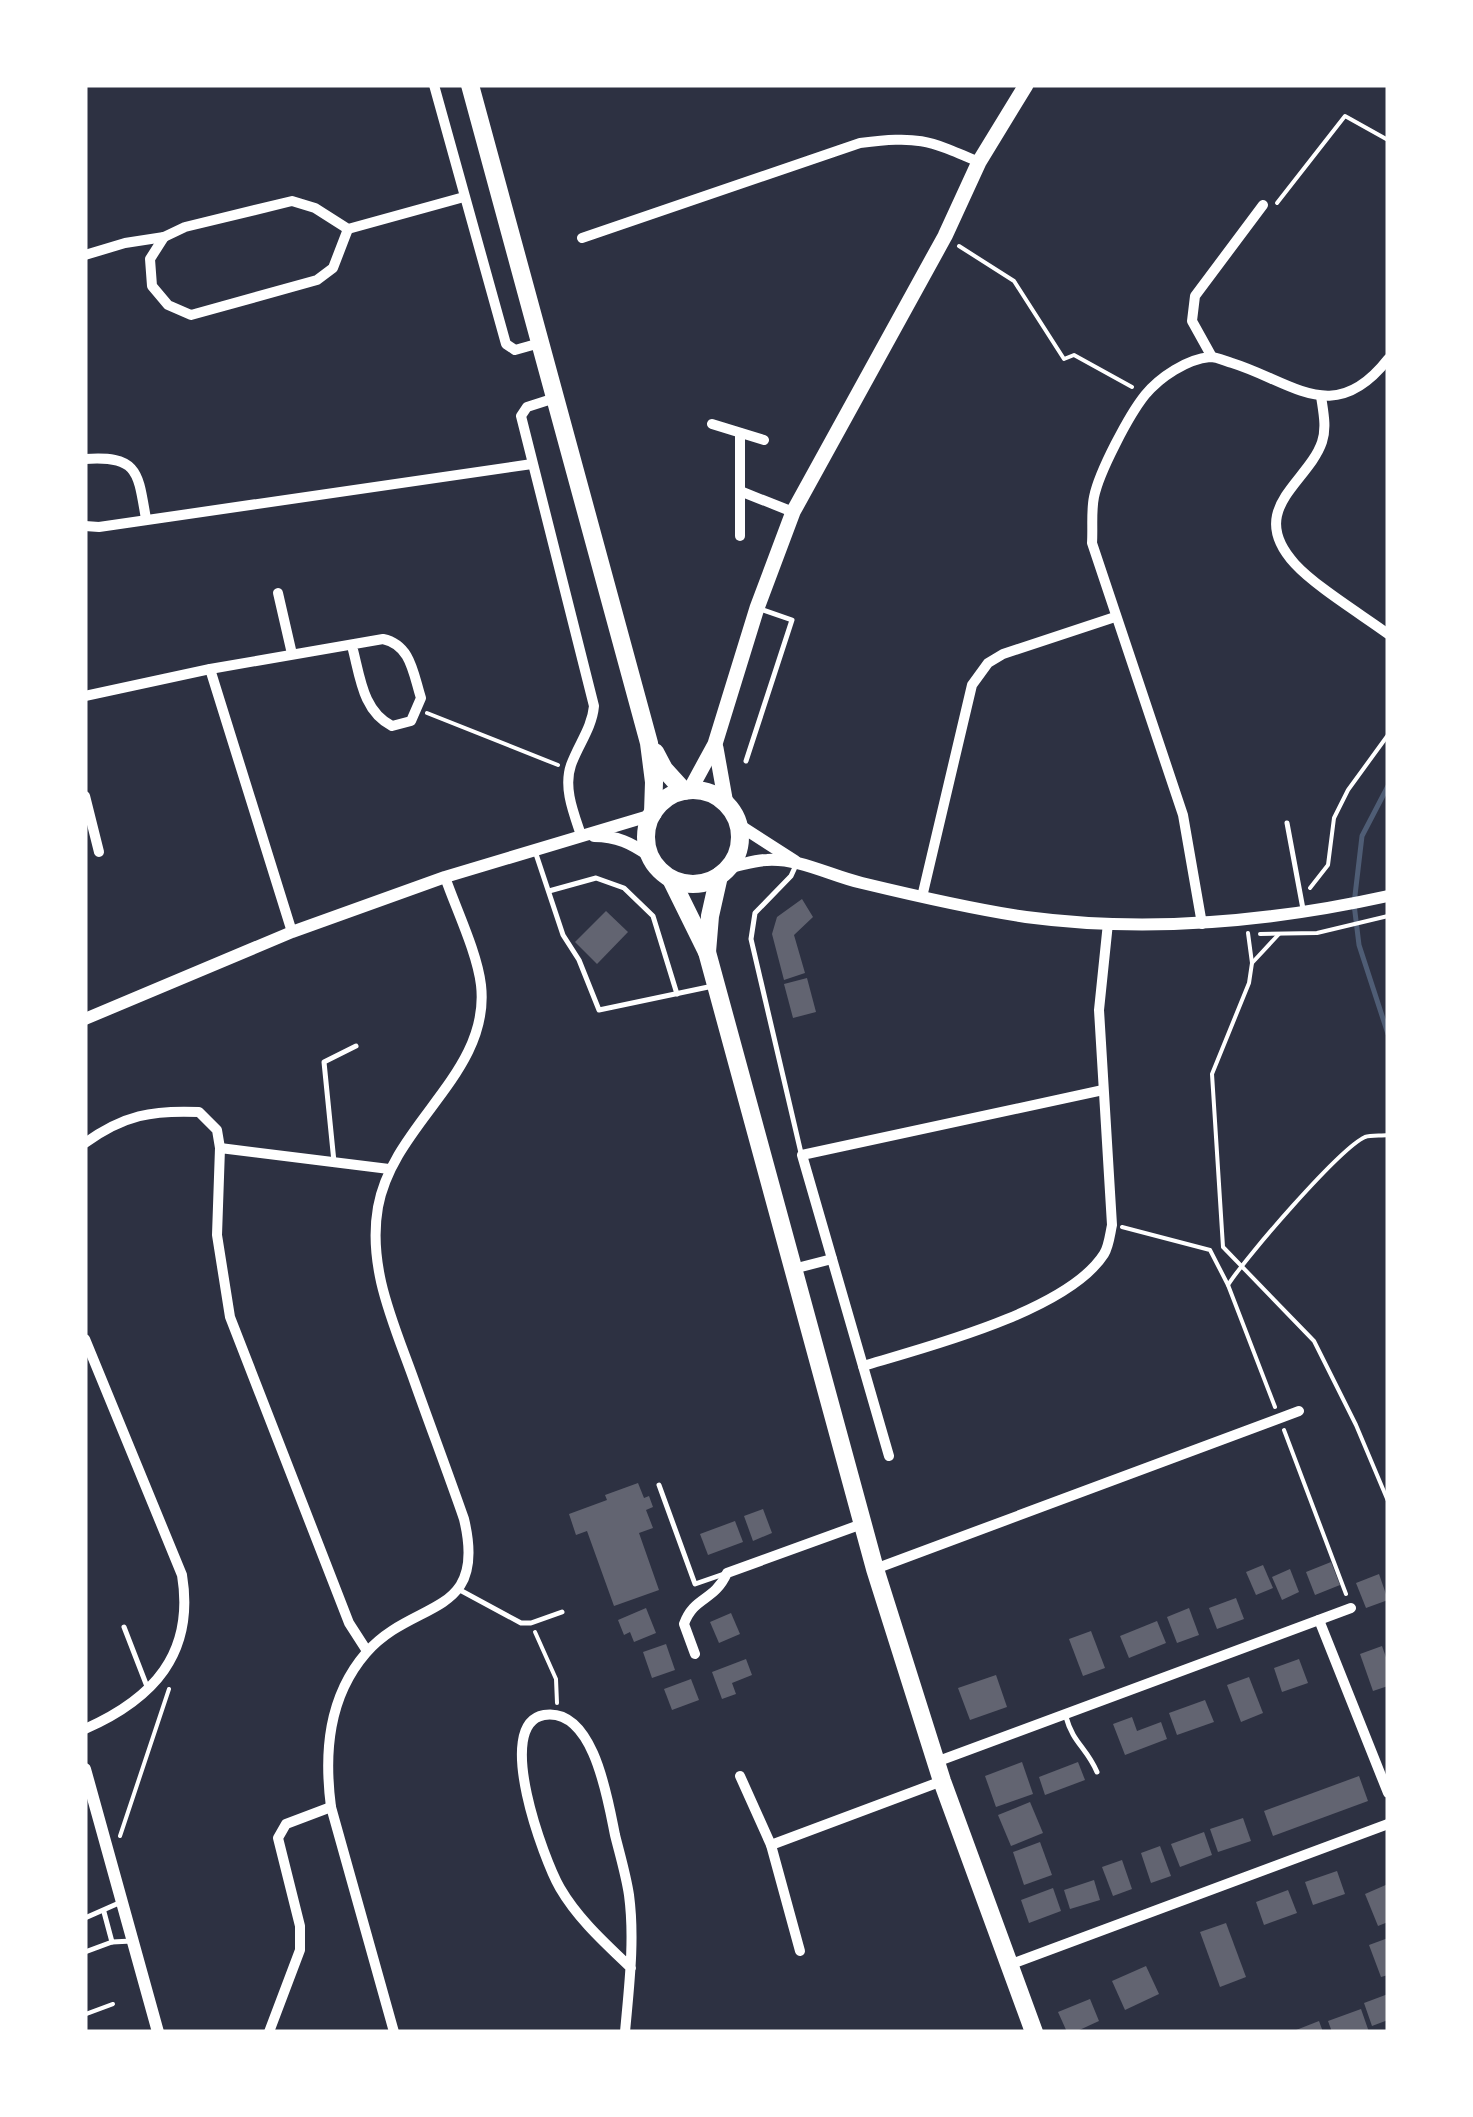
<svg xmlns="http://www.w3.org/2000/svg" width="1473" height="2117" viewBox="0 0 1473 2117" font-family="Poppins,sans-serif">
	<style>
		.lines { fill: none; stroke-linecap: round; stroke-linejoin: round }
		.stream { stroke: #4f5d75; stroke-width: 5 }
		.building { fill: #626471 }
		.path { stroke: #fff; stroke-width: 4 }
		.service { stroke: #fff; stroke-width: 5 }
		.minor { stroke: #fff; stroke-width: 10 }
		.tertiary { stroke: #fff; stroke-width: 12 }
		.primary { stroke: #fff; stroke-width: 15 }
		.trunk { stroke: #fff; stroke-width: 18 }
	</style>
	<rect width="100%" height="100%" fill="#2d3142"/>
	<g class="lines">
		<path class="stream" d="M1388 786 1362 836 1354 904 1359 945 1388 1034"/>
	</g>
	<g class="building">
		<path d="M802 899 813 917 794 935 805 973 784 980 772 934 777 917Z"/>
		<path d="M606 911 628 932 597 964 575 942Z"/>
		<path d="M807 978 816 1012 793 1018 784 984Z"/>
		<path d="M638 1483 644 1498 649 1496 653 1507 646 1510 653 1528 639 1533 659 1590 614 1606 587 1531 576 1535 569 1514 607 1500 605 1495Z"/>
		<path d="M763 1509 772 1533 753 1541 744 1516Z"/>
		<path d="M735 1521 743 1542 708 1555 700 1534Z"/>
		<path d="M1331 1562 1340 1585 1315 1595 1306 1572Z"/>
		<path d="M1263 1565 1273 1588 1256 1595 1246 1572Z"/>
		<path d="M1290 1569 1299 1592 1282 1600 1272 1577Z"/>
		<path d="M1379 1574 1388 1600 1366 1608 1356 1583Z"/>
		<path d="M1236 1598 1244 1619 1217 1629 1209 1608Z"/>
		<path d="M646 1608 656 1633 634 1642 630 1632 624 1635 618 1620Z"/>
		<path d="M1189 1608 1199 1635 1177 1643 1167 1617Z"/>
		<path d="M731 1613 740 1634 719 1643 710 1622Z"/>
		<path d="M1157 1621 1166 1643 1129 1658 1120 1636Z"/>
		<path d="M1091 1631 1105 1668 1083 1676 1069 1639Z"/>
		<path d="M666 1644 675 1670 652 1678 643 1652Z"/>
		<path d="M1382 1646 1388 1663V1686L1373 1691 1360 1654Z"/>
		<path d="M746 1659 752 1675 732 1683 736 1694 722 1699 712 1672Z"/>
		<path d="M1299 1659 1308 1683 1282 1692 1274 1668Z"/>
		<path d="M996 1675 1007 1707 970 1720 958 1688Z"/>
		<path d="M1249 1677 1263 1713 1241 1722 1227 1685Z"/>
		<path d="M691 1679 699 1700 672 1710 664 1689Z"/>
		<path d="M1205 1700 1214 1722 1177 1735 1169 1713Z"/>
		<path d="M1132 1717 1137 1731 1161 1722 1167 1739 1125 1755 1113 1724Z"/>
		<path d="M1022 1762 1033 1794 996 1807 985 1776Z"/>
		<path d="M1078 1762 1085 1780 1045 1795 1039 1777Z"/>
		<path d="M1359 1776 1368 1801 1273 1836 1264 1811Z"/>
		<path d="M1030 1802 1043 1833 1011 1846 998 1815Z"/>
		<path d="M1243 1818 1251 1841 1218 1852 1210 1829Z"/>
		<path d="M1204 1832 1212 1855 1180 1867 1171 1844Z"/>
		<path d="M1040 1842 1052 1875 1024 1885 1013 1852Z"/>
		<path d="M1160 1846 1171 1876 1151 1883 1141 1853Z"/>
		<path d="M1122 1860 1132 1889 1113 1896 1102 1867Z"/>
		<path d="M1337 1871 1345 1894 1313 1905 1305 1882Z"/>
		<path d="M1094 1880 1100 1900 1070 1909 1064 1890Z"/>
		<path d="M1388 1884V1922L1378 1926 1365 1894Z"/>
		<path d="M1053 1888 1061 1911 1029 1923 1021 1900Z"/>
		<path d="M1288 1890 1297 1913 1264 1925 1256 1902Z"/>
		<path d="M1226 1923 1246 1977 1220 1987 1200 1932Z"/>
		<path d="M1388 1938V1975L1381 1977 1369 1945Z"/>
		<path d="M1146 1966 1159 1994 1125 2010 1112 1981Z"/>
		<path d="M1388 1994V2020L1372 2026 1364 2003Z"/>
		<path d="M1090 1999 1099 2021 1075 2032H1067L1058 2012Z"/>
		<path d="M1361 2009 1369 2032H1332L1328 2021Z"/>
		<path d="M1319 2021 1323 2032H1291Z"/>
	</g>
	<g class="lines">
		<g class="path">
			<path d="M1277 203 1345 116 1388 140"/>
			<path d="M959 246 1014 281 1064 359 1074 355 1132 387"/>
			<path d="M427 713 558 765"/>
			<path d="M1310 888 1328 865 1334 818 1348 790 1388 735"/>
			<path d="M1248 933 1252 963 1249 983 1212 1074 1223 1247 1314 1341 1356 1425 1388 1501"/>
			<path d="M1260 934 1317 933 1388 916"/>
			<path d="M1252 963 1279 934"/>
			<path d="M1122 1227 1210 1250 1228 1285 1275 1407"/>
			<path d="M1228 1285C1245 1258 1339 1149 1365 1137 1371 1135 1381 1136 1388 1135"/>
			<path d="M1284 1430 1346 1594"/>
			<path d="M535 1632 556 1679 557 1703"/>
			<path d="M120 1836 169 1689"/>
			<path d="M86 2014 113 2004"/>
		</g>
		<g class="service">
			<path d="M746 761 792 620 760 609"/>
			<path d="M1287 823 1303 909"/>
			<path d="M535 851 563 935 579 960 599 1010 713 986"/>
			<path d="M796 865 791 876 755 913 751 939 801 1153"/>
			<path d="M549 891 596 878 624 888 653 916 677 994"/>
			<path d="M334 1162 324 1062 356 1046"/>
			<path d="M659 1485 695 1584 724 1574"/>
			<path d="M458 1589 521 1623H531L562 1612"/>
			<path d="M124 1627 148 1689"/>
			<path d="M1066 1717C1073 1743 1087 1748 1097 1772"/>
			<path d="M104 1912 112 1942"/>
			<path d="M85 1918 119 1903"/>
			<path d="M85 1952 112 1942 132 1941"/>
		</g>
		<g class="minor">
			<path d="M434 85 506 344 515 350 540 343"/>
			<path d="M164 237 150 259 152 286 168 305 191 315 317 280 333 268 348 229"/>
			<path d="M582 238 860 143C918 136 926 139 979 162"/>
			<path d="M85 255 125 243 164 237 185 227 292 201 315 208 348 229 464 197"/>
			<path d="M1212 357 1192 321 1195 296 1263 205"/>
			<path d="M1321 396C1323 411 1327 427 1322 442 1308 483 1245 509 1295 564 1315 586 1362 615 1388 634"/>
			<path d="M555 398 527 407 521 416 594 706C592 728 578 745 571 765 563 788 574 814 581 835"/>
			<path d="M712 424 764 440"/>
			<path d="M85 459C139 455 138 473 146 519"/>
			<path d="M740 491 793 512"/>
			<path d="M85 526 99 527 532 464"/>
			<path d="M740 536V433"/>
			<path d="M278 593 292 654"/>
			<path d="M210 669 292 932"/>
			<path d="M85 696 210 669 383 639C411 645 413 673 421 698L411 721 392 726C362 711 360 675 352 646"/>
			<path d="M85 796 99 852"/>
			<path d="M922 897 972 685 988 663 1003 654 1115 617"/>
			<path d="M1202 924 1183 815 1092 543C1093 528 1091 511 1094 497 1099 472 1129 415 1145 395 1160 377 1187 359 1210 357 1217 357 1225 361 1232 363 1293 382 1334 428 1388 359"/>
			<path d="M85 1143C124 1115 152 1110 199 1112L217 1130 220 1148"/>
			<path d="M793 1269 832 1259"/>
			<path d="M85 1339 182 1575C195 1654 153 1699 85 1729"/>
			<path d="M863 1366C927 1347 1068 1311 1104 1254 1109 1246 1110 1234 1112 1225L1099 1010 1108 923"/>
			<path d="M889 1456 802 1155 1103 1090"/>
			<path d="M875 1569 1299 1411"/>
			<path d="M1319 1620 1388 1793"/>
			<path d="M367 1651 349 1623 230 1317 217 1235 220 1148 389 1169"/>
			<path d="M695 1654 684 1624C694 1596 714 1602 727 1573L862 1524"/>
			<path d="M936 1762 1351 1608"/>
			<path d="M740 1776 771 1845 942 1781"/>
			<path d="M771 1845 800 1951"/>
			<path d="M1009 1965 1388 1824"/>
			<path d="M269 2032 300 1950V1926L278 1838 286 1824 331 1807"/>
			<path d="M394 2032 331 1807C324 1753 328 1697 366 1653 414 1598 488 1619 464 1519 448 1473 431 1428 415 1383 395 1326 367 1269 378 1207 393 1123 491 1073 481 985 477 952 456 909 445 877"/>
			<path d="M625 2032C629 1987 635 1940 629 1895 626 1875 620 1855 615 1835 608 1801 594 1707 544 1715 493 1724 544 1860 560 1888 578 1919 605 1943 631 1968"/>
		</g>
		<g class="tertiary">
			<path d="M739 825 795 861"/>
			<path d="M594 836C617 836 631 843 650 856"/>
			<path d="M730 867C742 865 755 860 767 860 800 858 831 876 862 883 916 896 971 909 1026 917 1146 933 1270 922 1388 896"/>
			<path d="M85 1019 292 932 445 877 652 815"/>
			<path d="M85 1769 158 2032"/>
		</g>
		<g class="primary">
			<path d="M716 748 726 804"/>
			<path d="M690 790 715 744 757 608 793 512 945 236 979 162 1026 85"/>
		</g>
		<g class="trunk">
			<path d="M470 85 649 743 654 782 653 813"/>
			<path d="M655 752 664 769 684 791"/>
			<circle cx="693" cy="837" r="47"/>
			<path d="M671 879 707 952 875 1569 942 1781 1034 2032"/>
			<path d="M707 952 710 916 719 876"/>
		</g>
	</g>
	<rect width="1473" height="2117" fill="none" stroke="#ffffff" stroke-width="175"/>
</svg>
